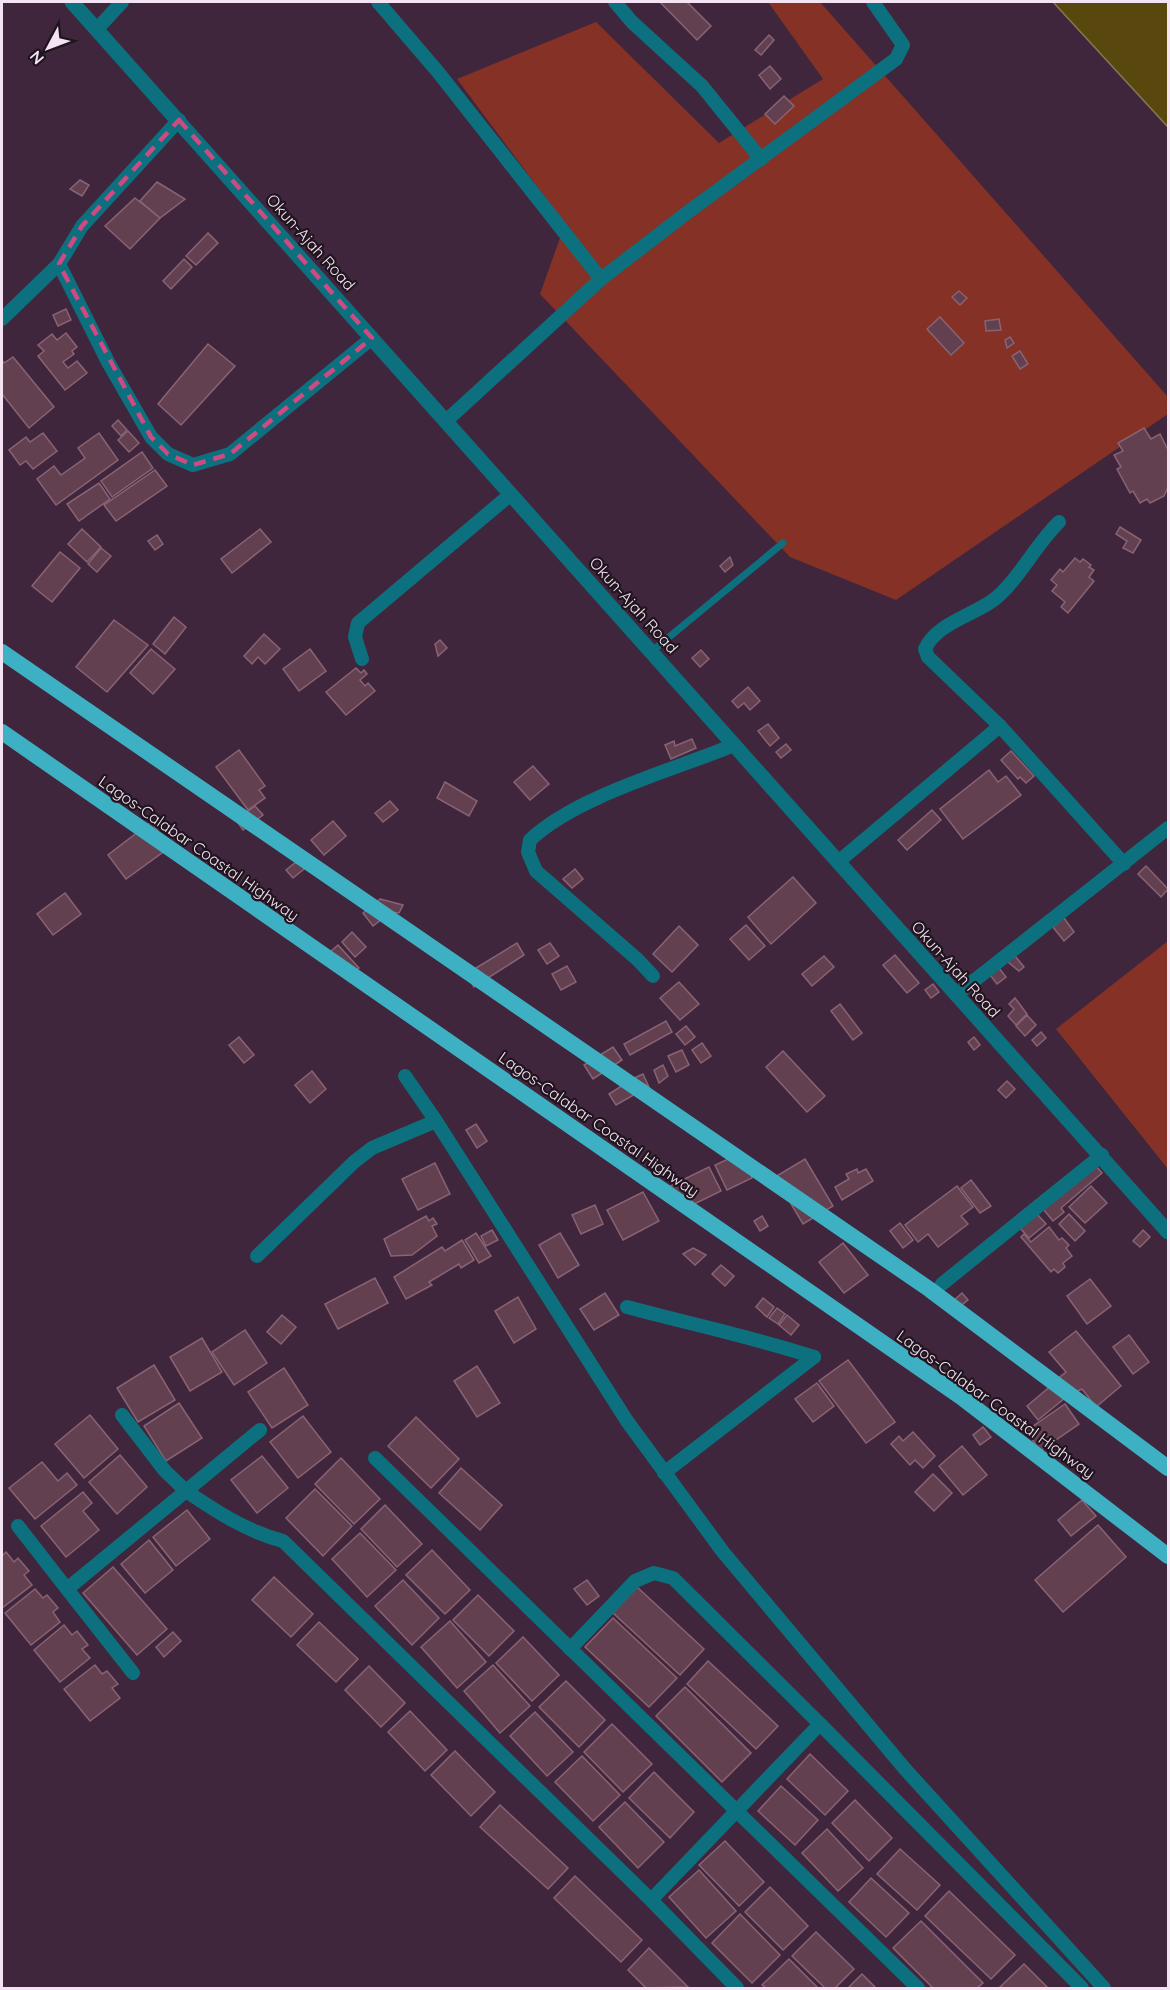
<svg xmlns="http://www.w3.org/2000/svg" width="1170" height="1990" viewBox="0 0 1170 1990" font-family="Quicksand,sans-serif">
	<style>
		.green { fill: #853125 }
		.water { fill: #59480e; stroke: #887652; stroke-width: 1.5 }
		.building { fill: #634050; stroke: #896374; stroke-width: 1.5 }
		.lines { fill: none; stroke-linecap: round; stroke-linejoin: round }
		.service { stroke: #0c707e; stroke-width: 7 }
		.minor { stroke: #0c707e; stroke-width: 14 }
		.tertiary { stroke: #0c707e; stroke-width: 15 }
		.trunk { stroke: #3db0c3; stroke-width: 16 }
		.marked { fill: none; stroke: #ce4b81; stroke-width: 4.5; stroke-dasharray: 12 8; stroke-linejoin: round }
		.labels { text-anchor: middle; stroke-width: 4.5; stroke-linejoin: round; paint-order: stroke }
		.street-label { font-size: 16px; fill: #f4e3f2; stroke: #20141e }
	</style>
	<rect width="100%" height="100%" fill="#40263d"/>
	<g class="green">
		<path d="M768 2H820L1168 397V414L896 600 790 557 540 294 565 224 457 79 596 22 719 143 823 79Z"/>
		<path d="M1168 941V1169L1056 1029Z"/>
	</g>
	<path class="water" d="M1053 2H1168V127Z"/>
	<g class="building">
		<path d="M660 2H687L711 26 697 40Z"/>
		<path d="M769 35 774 40 761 55 755 50Z"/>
		<path d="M770 66 781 79 770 89 759 75Z"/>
		<path d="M784 96 794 106 775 124 765 114Z"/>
		<path d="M80 180 89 185 82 196 70 189Z"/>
		<path d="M157 182 185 199 160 218 140 201Z"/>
		<path d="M135 198 160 218 130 249 105 226Z"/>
		<path d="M208 233 218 243 196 265 186 256Z"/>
		<path d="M184 259 192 267 171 289 163 281Z"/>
		<path d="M959 291 967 298 960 305 952 297Z"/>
		<path d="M66 309 71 320 58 326 53 315Z"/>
		<path d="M940 317 964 343 951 355 927 329Z"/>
		<path d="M999 319 1001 330 986 331 985 321Z"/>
		<path d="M66 333 77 347 72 351 74 354 63 362 68 368 77 361 87 373 65 390 38 356 44 351 38 345 52 334 57 340Z"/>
		<path d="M1010 337 1014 343 1007 348 1005 340Z"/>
		<path d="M208 344 235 366 181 425 158 404Z"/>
		<path d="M1020 351 1028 364 1020 369 1012 356Z"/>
		<path d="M13 357 54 407 29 428 2 394V360L4 363Z"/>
		<path d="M118 420 127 430 121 436 112 426Z"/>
		<path d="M1144 428 1151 439 1160 434 1168 450V487L1164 496 1150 503 1147 499 1140 503 1133 491 1130 493 1117 469 1121 467 1114 455 1123 451 1118 443Z"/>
		<path d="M128 431 139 443 129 452 118 440Z"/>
		<path d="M43 433 57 451 33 469 26 461 20 465 9 450 26 437 30 442Z"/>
		<path d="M99 433 118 460 56 505 37 479 54 466 61 475 85 458 78 448Z"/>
		<path d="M142 452 153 468 112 497 101 481Z"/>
		<path d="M155 470 167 486 116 521 104 505Z"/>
		<path d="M99 483 110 499 79 521 67 504Z"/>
		<path d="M1120 527 1141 540 1133 553 1123 548 1127 541 1116 534Z"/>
		<path d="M82 529 101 547 87 562 68 544Z"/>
		<path d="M260 529 271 542 232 573 221 559Z"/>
		<path d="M157 535 163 544 155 550 148 541Z"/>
		<path d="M101 548 111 556 97 572 88 564Z"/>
		<path d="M60 552 80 568 52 602 32 586Z"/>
		<path d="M730 557 733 565 725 572 720 566Z"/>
		<path d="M1075 558 1080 562 1083 559 1091 565 1089 567 1094 570 1089 577 1094 581 1068 613 1061 607 1065 602 1052 591 1057 585 1051 580 1060 569 1063 572Z"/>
		<path d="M174 617 186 627 165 654 153 644Z"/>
		<path d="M114 620 148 645 107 692 76 667Z"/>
		<path d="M264 634 280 649 265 664 258 657 252 664 244 656Z"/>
		<path d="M440 640 447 648 438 656 435 644Z"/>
		<path d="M151 649 175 669 153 694 130 673Z"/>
		<path d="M310 649 326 671 299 691 283 669Z"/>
		<path d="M701 650 709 659 700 667 692 658Z"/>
		<path d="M356 668 361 673 364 670 367 674 360 680 365 686 368 683 375 691 346 715 326 692Z"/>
		<path d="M748 687 760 701 750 710 744 703 738 708 732 701Z"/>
		<path d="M768 724 779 738 770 746 758 731Z"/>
		<path d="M692 739 696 748 671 759 665 745 674 741 675 746Z"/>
		<path d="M786 744 791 750 781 758 776 752Z"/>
		<path d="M239 750 265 786 259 790 265 798 248 810 216 767Z"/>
		<path d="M1011 751 1034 776 1026 783 1020 777 1018 779 1001 760Z"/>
		<path d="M533 766 549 784 530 800 514 782Z"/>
		<path d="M989 770 998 782 1006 776 1021 795 963 839 940 809Z"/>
		<path d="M445 782 477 801 469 816 437 798Z"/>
		<path d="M390 801 398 810 383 822 375 813Z"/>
		<path d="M255 806 263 815 243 830 236 820Z"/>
		<path d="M932 810 941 820 907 850 898 840Z"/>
		<path d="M333 821 346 836 324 855 311 840Z"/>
		<path d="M151 822 170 847 126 879 108 855Z"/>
		<path d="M302 857 309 865 293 878 286 870Z"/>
		<path d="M1146 866 1168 889 1161 897 1138 874Z"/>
		<path d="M575 869 583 879 572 888 563 879Z"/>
		<path d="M793 877 816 903 771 944 748 917Z"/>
		<path d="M65 893 81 914 53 935 37 914Z"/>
		<path d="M380 899 403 905 399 913 391 912 373 926 363 913Z"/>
		<path d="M1064 918 1074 932 1064 941 1053 927Z"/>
		<path d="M746 925 765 946 749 960 730 939Z"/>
		<path d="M679 926 698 945 672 972 653 954Z"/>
		<path d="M352 932 366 947 355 957 342 942Z"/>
		<path d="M517 943 524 955 474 987 466 974Z"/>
		<path d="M550 943 559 956 547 964 538 950Z"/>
		<path d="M338 945 359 968 351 975 330 952Z"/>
		<path d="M895 955 919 983 907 993 883 965Z"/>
		<path d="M824 956 834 967 812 986 802 974Z"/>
		<path d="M1015 956 1024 967 1019 971 1008 962Z"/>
		<path d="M567 966 576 982 561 990 552 974Z"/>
		<path d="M999 968 1006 977 997 984 990 975Z"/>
		<path d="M679 982 699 1004 680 1020 660 998Z"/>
		<path d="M933 984 939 992 931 998 925 990Z"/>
		<path d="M1015 998 1027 1014 1016 1025 1008 1016 1014 1009 1009 1004Z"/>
		<path d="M840 1004 862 1033 853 1040 831 1011Z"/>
		<path d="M1027 1015 1036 1025 1025 1036 1016 1026Z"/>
		<path d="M666 1021 672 1032 630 1055 624 1044Z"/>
		<path d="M686 1026 695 1037 685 1045 676 1034Z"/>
		<path d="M1041 1032 1046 1038 1037 1046 1032 1040Z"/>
		<path d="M239 1037 254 1055 244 1063 229 1045Z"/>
		<path d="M974 1037 980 1045 974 1050 968 1042Z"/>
		<path d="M702 1043 711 1056 701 1063 692 1050Z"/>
		<path d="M613 1047 622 1060 593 1079 584 1065Z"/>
		<path d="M682 1050 689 1065 676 1072 668 1056Z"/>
		<path d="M783 1051 825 1096 807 1112 766 1067Z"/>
		<path d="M663 1065 668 1076 659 1083 654 1070Z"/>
		<path d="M312 1071 326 1089 310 1103 295 1085Z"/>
		<path d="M643 1074 649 1087 634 1078Z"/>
		<path d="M631 1080 639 1092 616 1105 609 1094Z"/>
		<path d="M1007 1081 1015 1089 1006 1098 998 1090Z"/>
		<path d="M476 1124 487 1141 477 1148 466 1130Z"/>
		<path d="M741 1153 752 1178 727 1190 715 1165Z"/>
		<path d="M805 1159 833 1206 803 1224 775 1177Z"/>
		<path d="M435 1163 450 1194 418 1210 402 1179Z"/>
		<path d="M1095 1165 1102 1173 1061 1208 1064 1212 1053 1221 1043 1209Z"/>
		<path d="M709 1167 721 1191 682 1210 670 1186Z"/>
		<path d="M857 1169 858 1173 866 1169 873 1181 842 1200 835 1187 849 1179 846 1174Z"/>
		<path d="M971 1180 991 1206 980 1213 961 1188Z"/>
		<path d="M957 1186 973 1207 961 1216 968 1224 938 1247 928 1234 918 1242 905 1225Z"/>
		<path d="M1091 1186 1107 1203 1085 1223 1069 1207Z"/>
		<path d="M643 1192 659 1221 623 1240 607 1210Z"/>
		<path d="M595 1205 603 1224 581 1234 572 1215Z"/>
		<path d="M1037 1214 1046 1224 1029 1238 1020 1228Z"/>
		<path d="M1069 1214 1085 1231 1075 1241 1059 1224Z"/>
		<path d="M426 1216 429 1221 433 1218 437 1224 432 1226 437 1236 412 1255 391 1256 384 1239Z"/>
		<path d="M762 1216 768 1226 760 1231 754 1221Z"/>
		<path d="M900 1223 913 1240 903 1248 890 1231Z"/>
		<path d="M1049 1227 1059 1240 1062 1238 1069 1245 1066 1248 1072 1256 1063 1263 1065 1267 1058 1273 1054 1269 1051 1272 1021 1237 1024 1234 1031 1242Z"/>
		<path d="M492 1230 498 1240 486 1246 481 1236Z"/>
		<path d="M1143 1230 1150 1237 1140 1247 1133 1241Z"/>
		<path d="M476 1233 491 1256 479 1263 465 1240Z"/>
		<path d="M560 1233 579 1265 558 1278 539 1245Z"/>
		<path d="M462 1240 474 1260 461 1268 459 1264 429 1282 432 1285 406 1299 394 1277 442 1247 445 1251Z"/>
		<path d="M843 1243 868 1275 844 1293 819 1262Z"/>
		<path d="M693 1248 706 1255 695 1265 683 1254Z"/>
		<path d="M721 1265 734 1276 725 1286 712 1274Z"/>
		<path d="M375 1278 388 1303 338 1329 325 1304Z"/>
		<path d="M1090 1279 1111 1306 1087 1324 1067 1296Z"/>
		<path d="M605 1293 619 1315 594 1330 580 1309Z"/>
		<path d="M962 1293 968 1300 957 1309 952 1302Z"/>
		<path d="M518 1297 536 1329 514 1343 495 1311Z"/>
		<path d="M763 1298 774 1307 767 1317 756 1307Z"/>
		<path d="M777 1308 785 1314 778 1324 769 1318Z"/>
		<path d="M282 1315 296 1327 281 1344 267 1332Z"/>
		<path d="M787 1315 799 1325 791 1335 779 1325Z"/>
		<path d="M245 1330 267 1363 234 1385 212 1352Z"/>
		<path d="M1076 1331 1121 1386 1096 1407 1082 1389 1069 1395 1056 1380 1066 1372 1049 1352Z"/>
		<path d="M1129 1335 1149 1362 1133 1374 1113 1347Z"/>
		<path d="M202 1338 222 1372 190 1391 170 1357Z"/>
		<path d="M848 1360 895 1422 866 1443 819 1381Z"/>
		<path d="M154 1365 175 1400 138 1422 117 1388Z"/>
		<path d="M477 1366 500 1403 477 1417 454 1381Z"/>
		<path d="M284 1368 308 1405 272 1428 248 1392Z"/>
		<path d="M817 1383 834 1406 813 1422 795 1399Z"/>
		<path d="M1053 1384 1065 1398 1038 1420 1027 1406Z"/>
		<path d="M179 1403 202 1438 166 1461 144 1426Z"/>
		<path d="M1065 1404 1079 1424 1040 1451 1026 1431Z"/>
		<path d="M90 1415 118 1449 84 1478 55 1444Z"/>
		<path d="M303 1416 331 1452 298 1478 270 1442Z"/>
		<path d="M416 1417 459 1459 431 1488 388 1446Z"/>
		<path d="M983 1427 991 1437 980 1445 973 1435Z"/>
		<path d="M913 1432 935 1456 923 1468 915 1460 910 1465 891 1444 899 1436 903 1441Z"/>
		<path d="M962 1446 987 1475 963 1495 939 1466Z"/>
		<path d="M120 1455 147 1487 117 1514 89 1482Z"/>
		<path d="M262 1456 288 1488 257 1513 231 1480Z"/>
		<path d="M341 1458 380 1499 354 1524 315 1484Z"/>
		<path d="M42 1462 58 1481 67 1473 77 1485 35 1519 9 1488Z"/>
		<path d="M461 1468 502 1505 480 1530 439 1493Z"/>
		<path d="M933 1474 952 1493 934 1511 915 1492Z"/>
		<path d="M315 1489 352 1526 323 1556 286 1518Z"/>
		<path d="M83 1492 92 1503 83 1511 99 1530 66 1557 41 1526Z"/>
		<path d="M1082 1500 1096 1516 1071 1536 1058 1520Z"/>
		<path d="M385 1505 422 1544 397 1567 361 1529Z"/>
		<path d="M187 1510 210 1539 176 1566 153 1537Z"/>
		<path d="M1098 1525 1126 1557 1063 1612 1035 1580Z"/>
		<path d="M360 1533 396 1570 367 1597 332 1559Z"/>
		<path d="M149 1540 173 1570 145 1593 121 1564Z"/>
		<path d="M432 1550 470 1590 445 1614 406 1575Z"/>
		<path d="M6 1552 14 1562 18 1558 29 1571 24 1575 32 1585 2 1608V1556Z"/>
		<path d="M113 1567 167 1629 137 1655 83 1593Z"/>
		<path d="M274 1577 313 1614 291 1637 252 1600Z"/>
		<path d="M403 1580 439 1618 412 1645 375 1606Z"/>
		<path d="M587 1580 599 1596 587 1605 574 1589Z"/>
		<path d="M637 1587 704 1649 680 1675 613 1613Z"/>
		<path d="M35 1589 43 1598 47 1595 58 1608 53 1612 60 1622 31 1645 5 1613Z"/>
		<path d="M478 1595 514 1631 489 1656 453 1620Z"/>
		<path d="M613 1618 677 1678 649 1707 585 1647Z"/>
		<path d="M450 1621 486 1662 457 1688 421 1647Z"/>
		<path d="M319 1622 358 1659 336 1682 297 1645Z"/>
		<path d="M64 1625 72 1635 77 1631 88 1645 82 1649 90 1658 60 1682 34 1650Z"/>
		<path d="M173 1632 181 1641 164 1657 156 1647Z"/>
		<path d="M523 1637 559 1675 532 1701 496 1663Z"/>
		<path d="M708 1661 778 1726 756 1749 687 1684Z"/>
		<path d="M95 1665 102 1674 107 1671 118 1684 112 1688 120 1698 90 1721 64 1689Z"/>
		<path d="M493 1665 530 1706 500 1733 464 1691Z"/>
		<path d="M369 1666 405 1703 381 1727 345 1690Z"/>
		<path d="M566 1681 605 1720 579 1747 539 1707Z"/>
		<path d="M685 1687 751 1753 722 1782 656 1716Z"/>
		<path d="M410 1711 447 1750 425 1771 388 1732Z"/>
		<path d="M535 1712 573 1752 547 1776 510 1736Z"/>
		<path d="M612 1724 652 1764 623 1792 584 1752Z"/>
		<path d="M455 1751 495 1792 471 1816 431 1775Z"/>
		<path d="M810 1754 848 1791 825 1815 787 1779Z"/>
		<path d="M582 1756 620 1795 593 1821 555 1782Z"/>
		<path d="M654 1772 694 1812 670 1838 629 1798Z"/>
		<path d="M781 1786 818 1820 795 1845 758 1811Z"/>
		<path d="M855 1800 892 1838 869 1861 832 1823Z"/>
		<path d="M625 1802 664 1842 638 1868 599 1827Z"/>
		<path d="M500 1805 568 1868 548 1889 480 1827Z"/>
		<path d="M827 1829 863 1868 838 1891 802 1853Z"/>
		<path d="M725 1841 764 1882 739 1906 699 1865Z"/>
		<path d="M900 1849 940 1885 917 1910 877 1874Z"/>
		<path d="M699 1870 736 1911 706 1938 669 1897Z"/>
		<path d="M575 1876 642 1940 621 1962 554 1898Z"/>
		<path d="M871 1878 909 1913 886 1937 849 1902Z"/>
		<path d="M770 1887 808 1926 783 1950 745 1912Z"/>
		<path d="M949 1891 1015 1955 991 1979 925 1916Z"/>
		<path d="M740 1914 780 1955 752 1983 712 1943Z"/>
		<path d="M921 1921 983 1983 977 1988H933L893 1948Z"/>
		<path d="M816 1932 854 1969 835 1988H825L792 1956Z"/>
		<path d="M649 1948 688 1987 646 1988 628 1970Z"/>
		<path d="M789 1959 818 1988H766L762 1985Z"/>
		<path d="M1024 1964 1048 1988H999Z"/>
		<path d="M862 1974 876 1988H848Z"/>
	</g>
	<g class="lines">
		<path class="service" d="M651 652 783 543"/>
		<g class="minor">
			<path d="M378 2 438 72 601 279"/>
			<path d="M615 2 632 22 702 86 761 159"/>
			<path d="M97 29 122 2"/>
			<path d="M59 264 108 362 151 437 168 454 193 465 230 454 372 338"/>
			<path d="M2 319 59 264 82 226 179 120"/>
			<path d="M446 421 601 279 688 212 896 59 903 45 873 2"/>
			<path d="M1059 522C1035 545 1017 583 992 601 971 616 936 624 925 649L928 657 1000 726 1124 864"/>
			<path d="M362 659 355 637 358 623 511 494"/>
			<path d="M838 862 1000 726"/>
			<path d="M653 976 638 960 536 871 528 852 530 840C576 796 674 770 734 745"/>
			<path d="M956 995 1168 828"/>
			<path d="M405 1076 436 1121"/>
			<path d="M257 1256 354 1162 372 1148 436 1121 627 1421 723 1552 905 1769 1104 1988"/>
			<path d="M942 1284 1102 1155"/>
			<path d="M627 1307C690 1324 753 1337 814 1357"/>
			<path d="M122 1415 165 1471 186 1491 260 1430"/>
			<path d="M375 1458 918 1988"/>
			<path d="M664 1473 814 1357"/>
			<path d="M18 1526 67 1589"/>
			<path d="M570 1649 635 1581 654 1573 673 1578 820 1724"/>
			<path d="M133 1673 67 1589 186 1491C217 1512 246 1531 283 1541L651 1900 737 1988"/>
			<path d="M651 1900 820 1724 1082 1988"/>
		</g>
		<path class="tertiary" d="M72 2 1168 1232"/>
		<g class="trunk">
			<path d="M2 652 929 1289 1168 1468"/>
			<path d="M2 732 961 1397 1168 1556"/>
		</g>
	</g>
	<path class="marked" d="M179 120 372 338 230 454 193 465 168 454 151 437 59 264 82 226Z"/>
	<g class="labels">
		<g class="street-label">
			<text transform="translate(311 242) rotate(48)" y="6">Okun-Ajah Road</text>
			<text transform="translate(634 605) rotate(48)" y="6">Okun-Ajah Road</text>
			<text transform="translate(199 848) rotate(35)" y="6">Lagos-Calabar Coastal Highway</text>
			<text transform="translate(956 969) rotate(48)" y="6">Okun-Ajah Road</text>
			<text transform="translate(599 1124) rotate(35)" y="6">Lagos-Calabar Coastal Highway</text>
			<text transform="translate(996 1404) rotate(36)" y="6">Lagos-Calabar Coastal Highway</text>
		</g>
	</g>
	<rect width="1170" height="1990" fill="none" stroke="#f4e3f2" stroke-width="6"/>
	<g transform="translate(48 48) rotate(229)" stroke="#20141e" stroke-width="4.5" paint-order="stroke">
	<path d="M0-4.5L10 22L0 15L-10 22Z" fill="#f4e3f2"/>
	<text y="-9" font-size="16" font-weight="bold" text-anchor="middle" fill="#f4e3f2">N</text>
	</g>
</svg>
